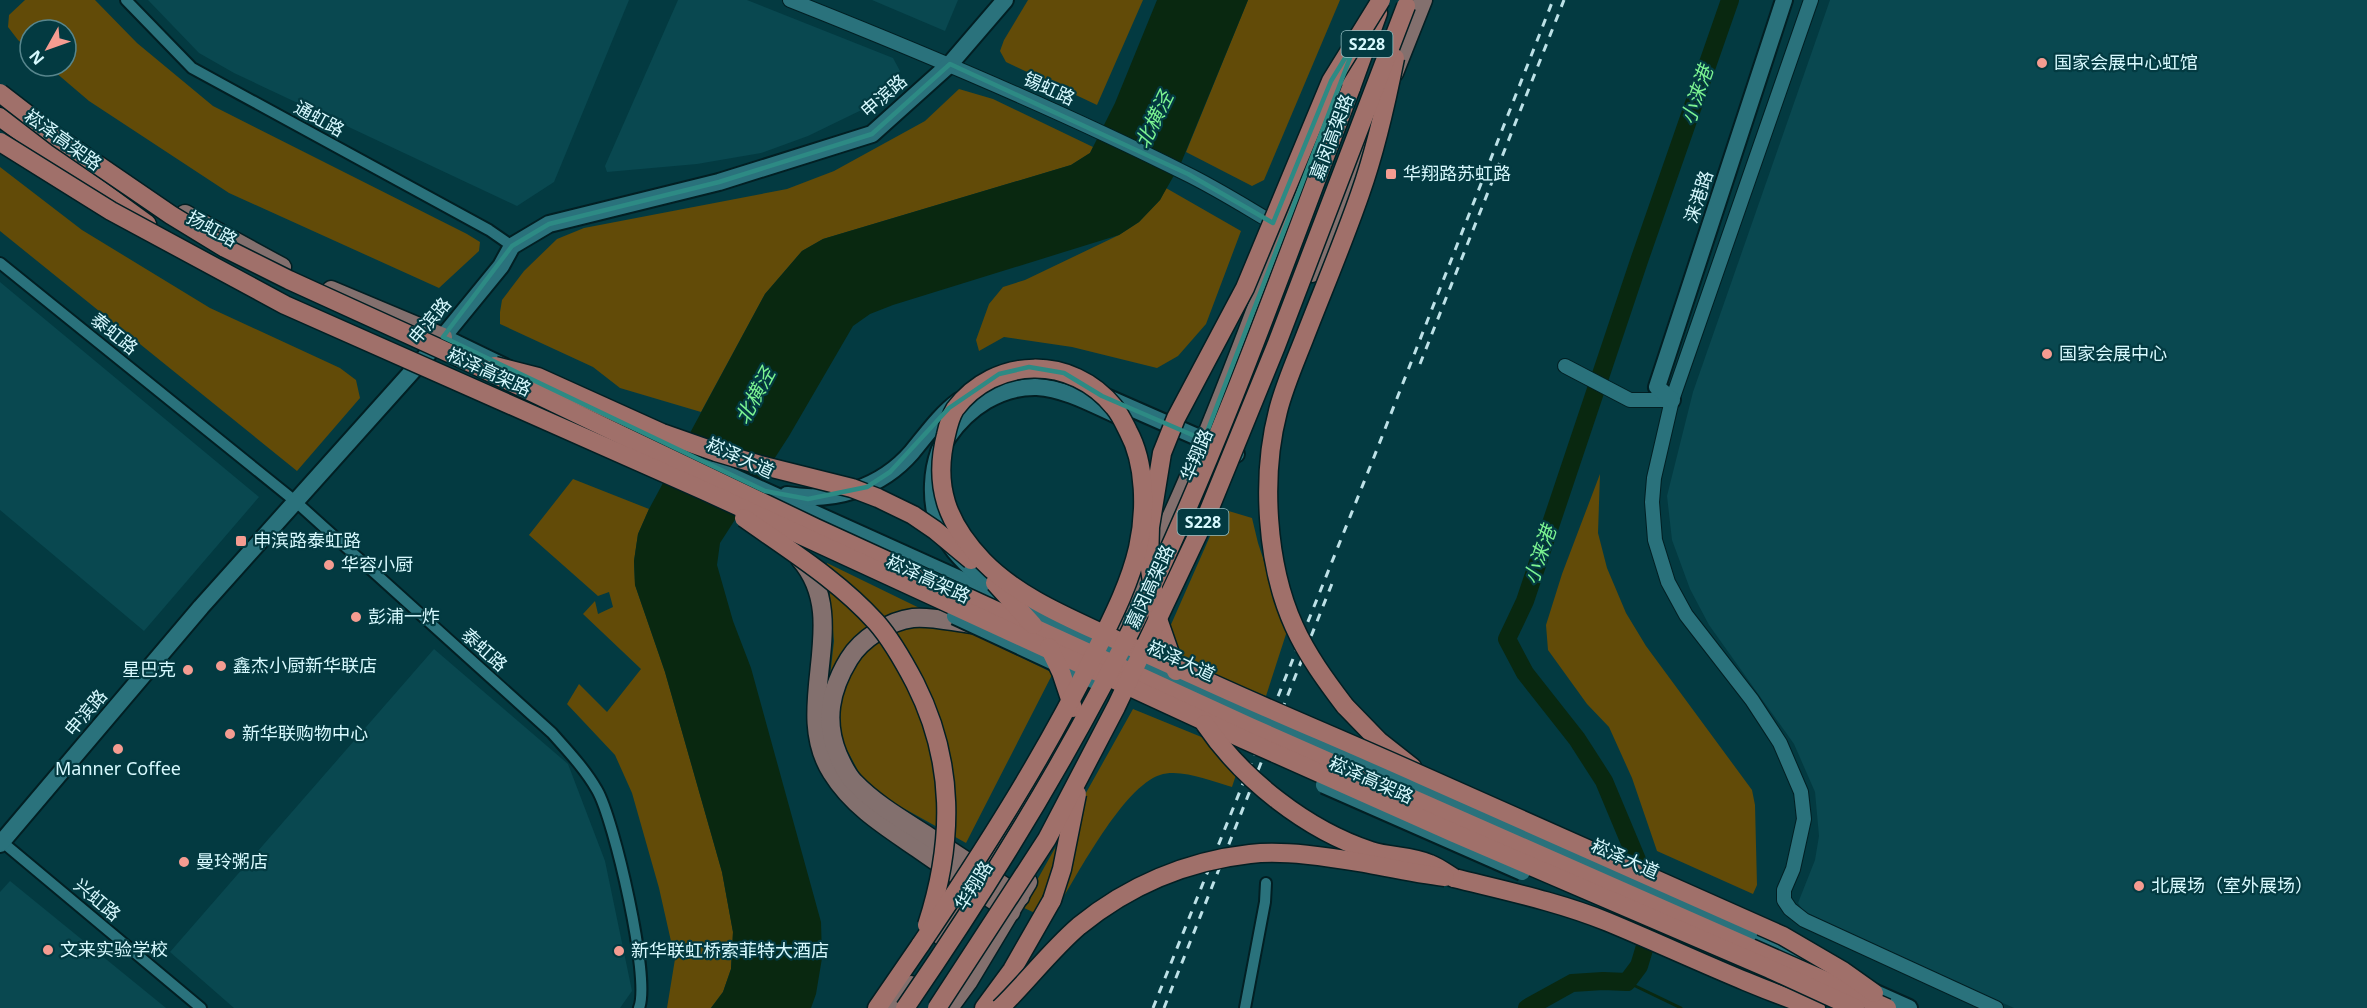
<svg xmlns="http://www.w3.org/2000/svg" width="2367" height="1008" viewBox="0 0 2367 1008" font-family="'Noto Sans','Noto Sans SC',sans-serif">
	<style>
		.built { fill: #094850 }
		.green { fill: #624b08 }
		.water { fill: #092810 }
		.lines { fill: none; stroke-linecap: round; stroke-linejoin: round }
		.stream { stroke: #092810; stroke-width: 3 }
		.river { stroke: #092810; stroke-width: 18 }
		.minor-casing { stroke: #021f23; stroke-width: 14 }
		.tertiary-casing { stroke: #021f23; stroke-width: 16 }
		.secondary-casing { stroke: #021f23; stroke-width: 20 }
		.primary-casing { stroke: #021f23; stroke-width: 21 }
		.trunk-casing { stroke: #021f23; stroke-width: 21 }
		.minor { stroke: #2a727c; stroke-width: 10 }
		.tertiary { stroke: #2a727c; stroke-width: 14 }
		.secondary { stroke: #2a727c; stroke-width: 16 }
		.primary { stroke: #83706e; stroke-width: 18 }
		.trunk { stroke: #a0706a; stroke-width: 18 }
		.rail { stroke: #bde1e7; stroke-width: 3; stroke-dasharray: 8 8; stroke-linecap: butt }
		.secondary-bridge-casing { stroke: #021f23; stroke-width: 20; stroke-linecap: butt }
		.trunk-bridge-casing { stroke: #021f23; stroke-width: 21; stroke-linecap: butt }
		.secondary-bridge { stroke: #2a727c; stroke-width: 16 }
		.trunk-bridge { stroke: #a0706a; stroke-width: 18 }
		.marked { fill: none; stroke: #2d8a84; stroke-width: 4.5; stroke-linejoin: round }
		.poi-dot { fill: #f59c91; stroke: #033a41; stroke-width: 2 }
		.labels { text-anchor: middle; stroke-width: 4.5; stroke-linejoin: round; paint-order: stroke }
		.shield { fill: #033a41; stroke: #97c0c5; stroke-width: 1.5 }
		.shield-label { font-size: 16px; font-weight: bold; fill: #d7f9fe }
		.poi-label { font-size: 18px; fill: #d7f9fe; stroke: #033a41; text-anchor: start }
		.street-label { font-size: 18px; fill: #d7f9fe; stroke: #033a41 }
		.water-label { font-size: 20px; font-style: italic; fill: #7bf391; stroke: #033a41 }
	</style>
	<rect width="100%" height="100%" fill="#033a41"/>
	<g class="built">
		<path d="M148 0H629L554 182 517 206 234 73 199 53Z"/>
		<path d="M678 0H747L893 58 900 71 895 86 878 102 808 136 761 153 697 164 607 172 605 166Z"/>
		<path d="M872 0H958L945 31Z"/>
		<path d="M1830 0H2367V1008H2014L1806 915 1798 903 1815 860 1819 836 1815 792 1794 744 1709 625 1690 589 1672 540 1667 496 1693 392Z"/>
		<path d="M0 282 259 497 144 631 0 510Z"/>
		<path d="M434 649 568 764 605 861 632 991 620 1008H234L170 952Z"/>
		<path d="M10 881 166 1008H0V892Z"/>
	</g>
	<g class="green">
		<path d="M25 0H95L137 43 213 106 467 234 480 242 479 251 439 288 229 193 89 101 48 66H66V30H30V51L18 40 8 27 9 15Z"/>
		<path d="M1028 0H1143L1097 105 1006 62 1000 51 1004 40Z"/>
		<path d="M1248 0H1340L1264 180 1252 186 1186 152Z"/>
		<path d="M959 89 993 99 1093 147 1090 153 1071 165 823 239 802 251 765 294 701 412 620 388 593 367 500 324V312L502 300 524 271 557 239 584 228 787 189 834 171 925 121Z"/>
		<path d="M0 167 82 230 210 308 340 368 356 380 360 398 297 471 0 231Z"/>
		<path d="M1166 188 1241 231 1206 324 1178 356 1157 368 1072 347 1004 337 979 351 976 340 989 304 1003 287 1025 280 1119 235 1139 222 1160 200Z"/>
		<path d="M1600 474 1598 533 1607 568 1626 613 1646 646 1752 790 1755 805 1757 885 1753 894 1657 851 1632 778 1609 727 1587 704 1548 650 1546 625 1562 574Z"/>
		<path d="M573 479 649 509 638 534 634 561 635 585 665 672 722 872 733 932 731 969 723 992 711 1008H667L675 959 659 888 632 793 615 755 567 704 579 684 607 712 641 669 583 614 595 601 598 614 613 607 609 592 598 596 529 535Z"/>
		<path d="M1222 509 1252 518 1258 543 1287 631 1266 696 1158 654Z"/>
		<path d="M827 563 1053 673 966 843 887 799 864 782 845 746 829 685 834 641Z"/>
		<path d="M1133 709 1243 754 1232 787C1211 781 1180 768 1160 775 1123 787 1078 874 1057 908L1035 913 1022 907Z"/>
	</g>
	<path class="water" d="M1157 0H1248L1181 163 1160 200 1139 222 1119 235 893 305 870 314 853 326 789 436 720 543 717 565 733 621 751 668 821 922 822 958 816 994 811 1008H711L723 992 731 969 733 932 722 872 665 672 635 585 634 561 638 534 649 509 765 294 802 251 823 239 1071 165 1090 153 1115 103Z"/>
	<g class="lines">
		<path class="stream" d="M1627 982 1681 1008"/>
		<path class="river" d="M1527 1008 1572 983 1603 981 1627 982 1639 966 1655 913 1645 879 1604 781 1577 739 1525 673 1507 639 1525 601 1640 258 1730 0"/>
		<defs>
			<g id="minor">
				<path d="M126 0 192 68 489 230 512 246"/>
				<path d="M0 263 295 501 552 733C568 751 585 769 597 790 614 819 651 979 639 1008"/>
				<path d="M0 840 201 1008"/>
				<path d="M1245 1008 1265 902 1266 883"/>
			</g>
			<g id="tertiary">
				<path d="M790 0C924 53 1055 108 1185 173 1218 189 1249 209 1280 227"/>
				<path d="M1811 0 1672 400 1654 478 1652 502 1655 540 1668 582 1686 615 1752 700 1769 726 1780 743 1801 792 1804 819 1793 869 1784 890V900L1790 909 1804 920 1996 1008"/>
				<path d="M1565 366 1630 400H1672"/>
			</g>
			<g id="secondary">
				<path d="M443 337 509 369"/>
				<path d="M1106 397 1236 454"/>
				<path d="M1672 400 1657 387 1784 0"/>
				<path d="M643 433 727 474 1004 599"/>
				<path d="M787 495C833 503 881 488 912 452 927 434 940 415 959 401"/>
				<path d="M995 591C970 567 946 550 936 516 931 496 932 472 939 452 940 447 945 442 948 437 968 408 1000 386 1037 387 1066 389 1092 404 1119 416"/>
				<path d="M0 844 201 607 443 337 501 266 512 246 549 224 719 182 872 134 950 64 1005 0"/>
				<path d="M1749 934 1834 974"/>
				<path d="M1871 991 1909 1008"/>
			</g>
			<g id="primary">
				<path d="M1394 73 1423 0"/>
				<path d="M185 214 282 267"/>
				<path d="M1312 273 1376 119"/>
				<path d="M331 290 443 337"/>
				<path d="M800 559C854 621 789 707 832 773 853 807 888 828 920 850 950 871 980 891 1011 912"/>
				<path d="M972 624C953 622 931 616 913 618 889 621 861 639 849 659 830 690 824 721 838 755 842 764 847 775 854 782 875 804 903 820 928 836 959 856 989 876 1020 897"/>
				<path d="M1106 650C1207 463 1273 258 1349 60"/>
				<path d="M942 937 984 873 1055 746"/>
				<path d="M895 1008 911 985"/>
				<path d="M949 1008 968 982 1028 882"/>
			</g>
			<g id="trunk">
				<path d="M1351 88 1378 13"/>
				<path d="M0 117 147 224"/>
				<path d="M1345 706 1379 741 1412 767"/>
				<path d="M1454 878C1506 891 1559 902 1608 922 1678 951 1745 984 1816 1008"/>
				<path d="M877 1008 921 944"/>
				<path d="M984 1008 1012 970 1052 900"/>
			</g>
		</defs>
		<use href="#minor" class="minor-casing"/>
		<use href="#tertiary" class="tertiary-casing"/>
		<use href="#secondary" class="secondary-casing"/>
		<use href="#primary" class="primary-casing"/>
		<use href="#trunk" class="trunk-casing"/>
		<use href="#minor" class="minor"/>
		<use href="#tertiary" class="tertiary"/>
		<use href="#secondary" class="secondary"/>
		<use href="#primary" class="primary"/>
		<use href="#trunk" class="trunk"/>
		<g class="rail">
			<path d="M1420 364 1564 0"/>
			<path d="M1153 1008 1374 457 1553 0"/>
			<path d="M1164 1008 1333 581"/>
		</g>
		<defs>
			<g id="secondary-bridge">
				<path d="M1016 605 1256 718 1749 934"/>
				<path d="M955 616 1095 681"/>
				<path d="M1324 785 1522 872"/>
			</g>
			<g id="trunk-bridge">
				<path d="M0 93 57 137 171 215 225 248 289 280 458 357 816 528 1250 727 1887 1008"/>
				<path d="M0 142 111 211 285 305 705 491 1243 739 1454 833 1770 969 1855 1008"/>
				<path d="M495 366 538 377 662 433 716 452 760 465 852 488 878 498 913 515 935 530 971 560"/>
				<path d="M744 518C789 550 838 580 876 622 891 639 904 662 915 683 955 762 954 842 927 925"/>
				<path d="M995 583 1033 625"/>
				<path d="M1049 647 1061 672 1073 708"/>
				<path d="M1176 671 1158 619 1149 563 1150 527 1162 453 1176 418 1245 288 1331 81 1381 0"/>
				<path d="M1345 706C1326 681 1307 655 1294 626 1266 564 1261 476 1278 411 1284 387 1295 362 1304 339 1323 290 1343 243 1360 194 1376 149 1386 104 1395 58"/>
				<path d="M1205 724C1243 780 1307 830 1371 851 1390 857 1412 856 1430 864 1438 867 1446 873 1454 878"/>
				<path d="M1052 900 1062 869 1077 794"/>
				<path d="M921 944C983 852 1043 758 1092 659 1109 624 1129 587 1138 548 1146 512 1146 464 1128 431 1124 423 1120 414 1114 407 1072 355 995 356 955 409 950 417 948 426 946 435 933 486 947 523 983 561 1017 596 1065 616 1108 636 1142 652 1176 667 1209 682 1279 714 1350 743 1421 775 1542 828 1662 883 1783 936L1843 971 1874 993"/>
				<path d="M905 1008C991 883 1072 751 1139 614 1221 444 1284 264 1351 88"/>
				<path d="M937 1008 1047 839 1116 707 1207 515 1276 346 1406 6"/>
				<path d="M1000 1008C1027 982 1050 951 1079 926 1128 886 1187 861 1250 854 1284 850 1329 857 1364 863 1391 868 1417 874 1445 877"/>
			</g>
		</defs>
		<use href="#secondary-bridge" class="secondary-bridge-casing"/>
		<use href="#trunk-bridge" class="trunk-bridge-casing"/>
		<use href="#secondary-bridge" class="secondary-bridge"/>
		<use href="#trunk-bridge" class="trunk-bridge"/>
	</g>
	<path class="marked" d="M1358 37 1204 440 1102 396 1064 373 1029 367 999 374 949 408 890 472 867 487 808 499 765 491 443 337 512 246 549 224 719 182 872 134 950 64 1188 174 1273 223 1331 81Z"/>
	<g class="poi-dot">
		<circle cx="2042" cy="63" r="6"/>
		<rect x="1385" y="168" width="12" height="12" rx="3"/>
		<circle cx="2047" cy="354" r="6"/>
		<rect x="235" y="535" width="12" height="12" rx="3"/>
		<circle cx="329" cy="565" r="6"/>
		<circle cx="356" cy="617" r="6"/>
		<circle cx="221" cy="666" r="6"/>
		<circle cx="188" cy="670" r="6"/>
		<circle cx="230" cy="734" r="6"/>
		<circle cx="118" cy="749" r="6"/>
		<circle cx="184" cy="862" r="6"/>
		<circle cx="2139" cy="886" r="6"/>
		<circle cx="48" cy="950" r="6"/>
		<circle cx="619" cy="951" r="6"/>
	</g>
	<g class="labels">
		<g class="shield">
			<rect x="1341.5" y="31" width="51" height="26" rx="4.5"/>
			<rect x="1177.5" y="509" width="51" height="26" rx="4.5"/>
		</g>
		<g class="shield-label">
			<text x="1367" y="50">S228</text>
			<text x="1203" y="528">S228</text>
		</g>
		<g class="poi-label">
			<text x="2054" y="69">国家会展中心虹馆</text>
			<text x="1403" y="180">华翔路苏虹路</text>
			<text x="2059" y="360">国家会展中心</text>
			<text x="253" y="547">申滨路泰虹路</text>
			<text x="341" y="571">华容小厨</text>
			<text x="368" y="623">彭浦一炸</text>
			<text x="233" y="672">鑫杰小厨新华联店</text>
			<text x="176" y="676" text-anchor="end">星巴克</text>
			<text x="242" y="740">新华联购物中心</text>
			<text x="118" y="775" text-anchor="middle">Manner Coffee</text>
			<text x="196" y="868">曼玲粥店</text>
			<text x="2151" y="892">北展场（室外展场）</text>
			<text x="60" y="956">文来实验学校</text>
			<text x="631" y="957">新华联虹桥索菲特大酒店</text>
		</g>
		<g class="street-label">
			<text transform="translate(1049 89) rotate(24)" y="6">锡虹路</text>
			<text transform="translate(884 96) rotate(-41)" y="6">申滨路</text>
			<text transform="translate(319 119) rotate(29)" y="6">通虹路</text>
			<text transform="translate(1332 137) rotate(-69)" y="6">嘉闵高架路</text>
			<text transform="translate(63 140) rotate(36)" y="6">崧泽高架路</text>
			<text transform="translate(1699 197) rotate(-72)" y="6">涞港路</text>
			<text transform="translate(212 229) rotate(29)" y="6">扬虹路</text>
			<text transform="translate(430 321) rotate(-50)" y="6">申滨路</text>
			<text transform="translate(114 334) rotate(39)" y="6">泰虹路</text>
			<text transform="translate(489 372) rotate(25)" y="6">崧泽高架路</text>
			<text transform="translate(1197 455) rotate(-67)" y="6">华翔路</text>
			<text transform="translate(740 458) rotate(25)" y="6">崧泽大道</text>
			<text transform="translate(928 579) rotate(25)" y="6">崧泽高架路</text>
			<text transform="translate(1150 587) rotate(-65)" y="6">嘉闵高架路</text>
			<text transform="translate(484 650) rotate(42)" y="6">泰虹路</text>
			<text transform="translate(1181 661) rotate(25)" y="6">崧泽大道</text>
			<text transform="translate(86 713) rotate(-50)" y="6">申滨路</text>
			<text transform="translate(1371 780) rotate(24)" y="6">崧泽高架路</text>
			<text transform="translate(1625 859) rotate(24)" y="6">崧泽大道</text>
			<text transform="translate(974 886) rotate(-58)" y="6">华翔路</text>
			<text transform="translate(97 900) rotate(40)" y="6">兴虹路</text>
		</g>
		<g class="water-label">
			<text transform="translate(1697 95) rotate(-71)" y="7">小涞港</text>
			<text transform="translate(1154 120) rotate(-64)" y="7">北横泾</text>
			<text transform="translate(755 396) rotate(-62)" y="7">北横泾</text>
			<text transform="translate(1540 555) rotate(-71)" y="7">小涞港</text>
		</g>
	</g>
	<g transform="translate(48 48) rotate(230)"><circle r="28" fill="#033a41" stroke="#58868d" stroke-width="1.5"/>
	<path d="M0-4.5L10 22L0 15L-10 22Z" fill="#f59c91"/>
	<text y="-9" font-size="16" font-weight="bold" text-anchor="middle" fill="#d7f9fe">N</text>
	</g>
</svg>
